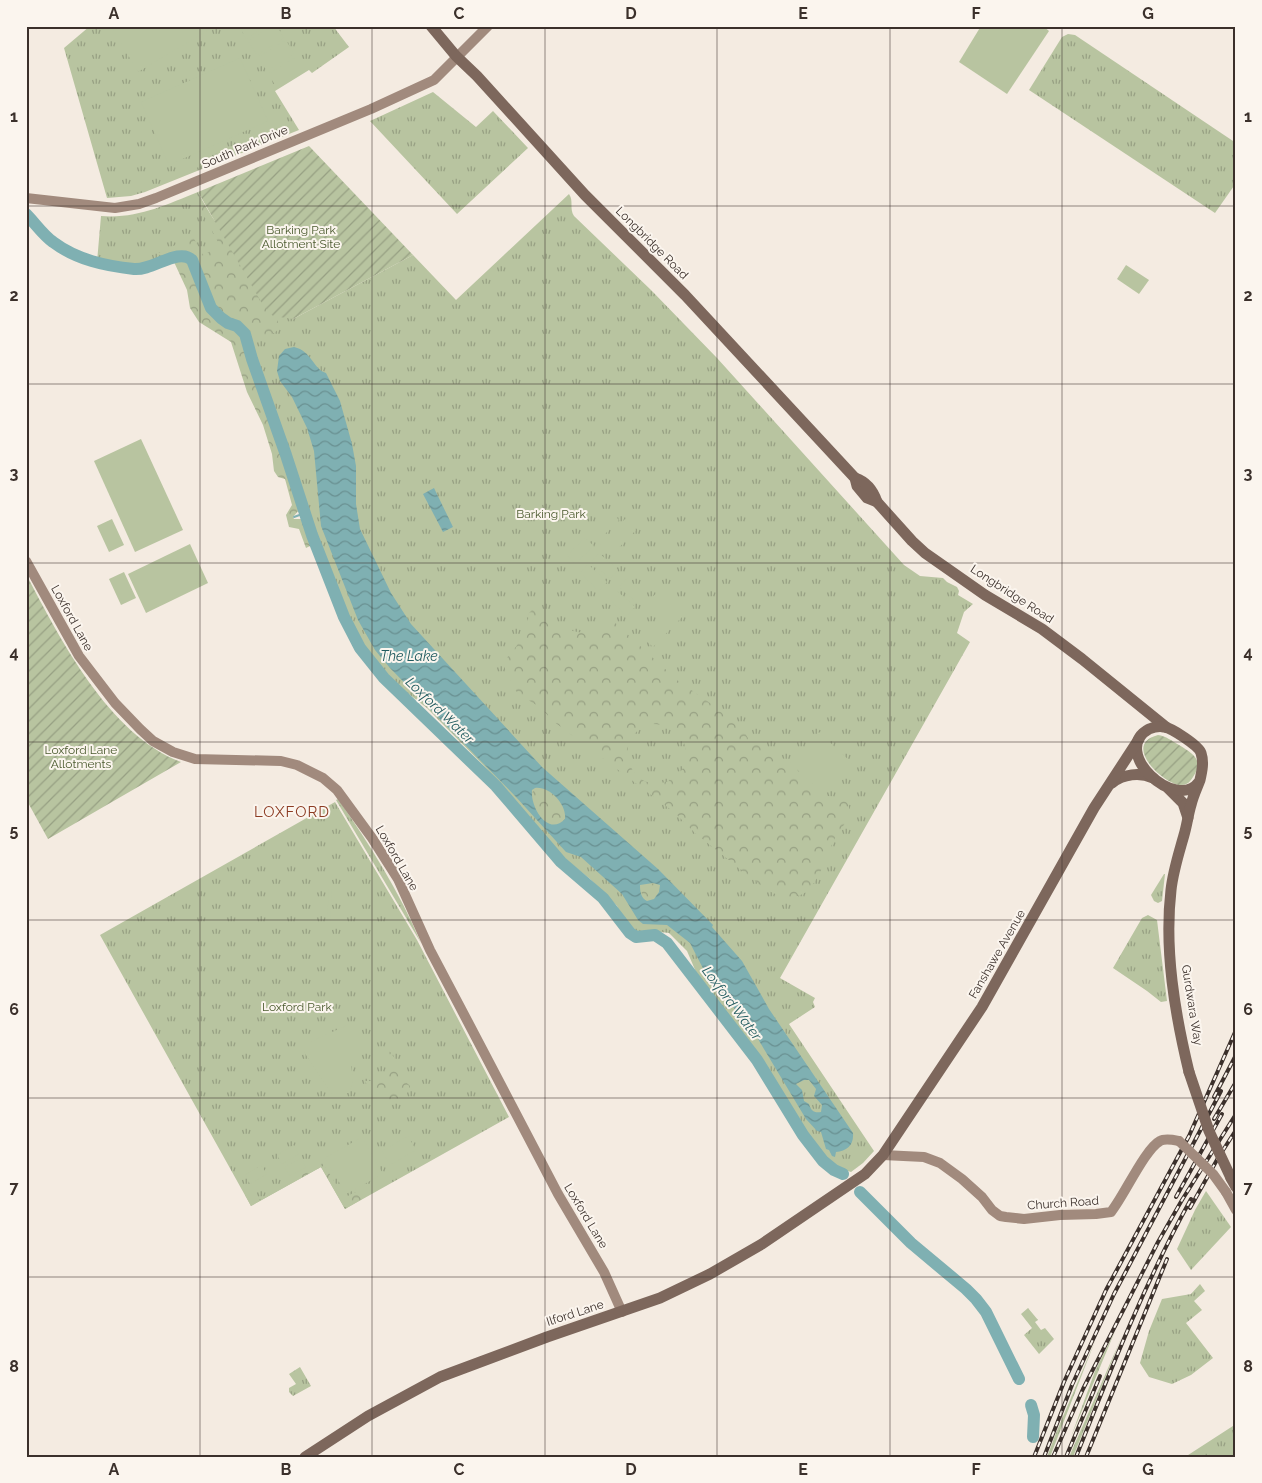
<svg xmlns="http://www.w3.org/2000/svg" width="1262" height="1483" viewBox="0 0 1262 1483" font-family="Raleway,sans-serif">
	<style>
		.grass { fill: url(#grass-tufts) }
		.forest { fill: url(#forest-crowns); fill-rule: evenodd }
		.garden { fill: url(#garden-furrows) }
		.pitch { fill: #b8c4a0 }
		.water { fill: url(#water-waves); fill-rule: evenodd }
		.lines { fill: none; stroke-linecap: round; stroke-linejoin: round }
		.stream { stroke: #7fb0b2; stroke-width: 2 }
		.river { stroke: #7fb0b2; stroke-width: 12 }
		.secondary { stroke: #a18a7d; stroke-width: 10 }
		.primary { stroke: #7d675c; stroke-width: 11 }
		.rail-casing { stroke: #3b302b; stroke-width: 4 }
		.rail { stroke: #fbf5ee; stroke-width: 2; stroke-dasharray: 5.5; stroke-linecap: butt }
		.secondary-bridge { stroke: #a18a7d; stroke-width: 10 }
		.primary-bridge { stroke: #7d675c; stroke-width: 11 }
		.grid { fill: none; stroke: #3b302b; stroke-width: 1; stroke-opacity: 0.55 }
		.labels { text-anchor: middle; stroke-width: 4; stroke-linejoin: round; paint-order: stroke }
		.street-label { font-size: 12px; fill: #3b302b; stroke: #fbf5ee }
		.park-label { font-size: 12px; fill: #4a5a2e; stroke: #fbf5ee }
		.water-label { font-size: 14px; font-style: italic; fill: #1f5a5e; stroke: #fbf5ee }
		.quarter-label { font-size: 15px; letter-spacing: 1px; fill: #8c3b22; stroke: #fbf5ee }
		.neatline { fill: none; stroke: #3b302b; stroke-width: 2 }
		.grid-label { font-size: 16px; text-anchor: middle; font-weight: bold; fill: #3b302b }
	</style>
	<defs>
		<pattern id="grass-tufts" width="24" height="20" patternUnits="userSpaceOnUse" patternTransform="scale(1.25)"><rect width="24" height="20" fill="#b8c4a0"/><path d="M3 7l-1-3M5 7V3M7 7l1-3M15 17l-1-3M17 17v-4M19 17l1-3" fill="none" stroke="#97a083"/></pattern>
		<pattern id="forest-crowns" width="20" height="18" patternUnits="userSpaceOnUse" patternTransform="scale(1.25)"><rect width="20" height="18" fill="#b8c4a0"/><path d="M2 6a3 3 0 1 1 6 0M12 15a3 3 0 1 1 6 0" fill="none" stroke="#97a083"/></pattern>
		<pattern id="garden-furrows" width="10" height="10" patternUnits="userSpaceOnUse" patternTransform="scale(1.25)"><rect width="10" height="10" fill="#b8c4a0"/><path d="M-1 1l2-2M0 10L10 0M9 11l2-2" fill="none" stroke="#97a083"/></pattern>
		<pattern id="water-waves" width="16" height="10" patternUnits="userSpaceOnUse" patternTransform="scale(1.25)"><rect width="16" height="10" fill="#7fb0b2"/><path d="M0 5q4-4 8 0t8 0" fill="none" stroke="#699091"/></pattern>
	</defs>
	<rect width="100%" height="100%" fill="#f4ebe1"/>
	<g class="grass">
		<path d="M90 26H333L349 47 312 73 309 70 275 91 299 130 145 192 131 196 107 198 64 48Z"/>
		<path d="M1068 34 1075 35 1236 143V183L1215 213 1029 90 1062 37Z"/>
		<path d="M433 92 476 127 493 111 528 148 457 214 370 121Z"/>
		<path d="M198 192 210 215 293 319 413 255 456 300 569 194C574 201 569 208 574 216L651 290 717 358 904 565 920 576 943 578 947 582 957 587 959 591 958 595 973 604 964 612 957 633 970 642 780 978 815 998 813 1002 815 1007 789 1024 874 1151 863 1163 851 1172 839 1168 828 1160 800 1125 756 1053 696 972 687 951 669 933 660 932 635 934 620 914 617 906 590 879 560 855 510 795 483 765 427 708 397 685 374 663 356 638 350 626 301 497 263 382 253 355 249 339 244 329 239 325 228 321 214 308 194 260 187 254H182L141 267 97 262 101 216C137 219 165 205 198 192Z"/>
		<path d="M338 799C370 845 399 891 421 943L336 800Z"/>
		<path d="M335 802 417 940 509 1117 345 1209 321 1167 251 1206 100 935Z"/>
		<path d="M1164 874H1165L1162 901 1158 903 1154 901 1151 895Z"/>
		<path d="M1148 915 1157 920 1167 1001 1161 1002 1147 991 1113 968 1142 918Z"/>
		<path d="M1206 1191 1231 1227 1191 1270 1177 1249 1195 1210Z"/>
		<path d="M1200 1284 1205 1291 1194 1301 1202 1310 1186 1323 1213 1358 1191 1375 1172 1384 1149 1377 1140 1363 1149 1331 1162 1299 1191 1294Z"/>
		<path d="M1028 1308 1038 1320 1035 1322 1041 1330 1045 1328 1054 1339 1039 1354 1024 1335 1032 1328 1021 1314Z"/>
		<path d="M1115 1331 1071 1437 1095 1371Z"/>
		<path d="M1123 1334 1073 1457H1069Z"/>
		<path d="M1095 1341 1050 1457H1047L1056 1433Z"/>
		<path d="M300 1367 311 1386 293 1396 289 1392V1388L296 1384 289 1374Z"/>
		<path d="M1236 1424V1430L1234 1431 1236 1456 1185 1457Z"/>
	</g>
	<g class="forest">
		<path d="M197 202H203L273 316 276 317 280 328C265 343 260 329 246 331L239 325 228 321 214 308 194 260 193 247 189 245 177 250 158 253 193 237 203 255 220 246Z"/>
		<path d="M183 259 189 262 191 266 210 313 220 322 240 333 246 354 285 463 299 510 293 517 294 519H302L312 545 306 548 299 529 289 527 286 515 292 505 285 479 278 477 274 471 272 454 263 425 247 392 231 342 199 322 190 308 187 290 174 262Z"/>
		<path d="M535 607C548 610 554 621 564 627 582 637 598 633 611 619L677 680 740 724 749 740 768 747 789 763 821 795 847 799C850 806 850 814 846 821 844 826 840 829 837 834 828 850 821 879 807 891 794 902 776 896 764 888L695 833 674 812 553 721 541 708 517 693 505 669 504 661C518 646 527 633 529 613ZM653 724C658 724 663 725 668 726 685 732 692 757 681 771 670 787 643 788 633 771 625 758 625 739 639 730 643 727 648 726 653 724Z"/>
		<path d="M535 788C550 786 567 805 565 819 547 837 534 808 532 793Z"/>
		<path d="M657 883 660 887 654 899 647 901 643 899 640 885Z"/>
		<path d="M388 1049 401 1067 403 1079 410 1086V1089C403 1098 398 1099 388 1100 383 1101 380 1103 376 1103L365 1081H381C390 1075 390 1065 382 1057H376L372 1054 378 1055Z"/>
		<path d="M323 1163 344 1198 355 1192 362 1199 345 1209 321 1167 251 1206 245 1195 247 1193 253 1203Z"/>
	</g>
	<g class="garden">
		<path d="M309 146 413 255 293 319 273 316 264 307 198 192Z"/>
		<path d="M26 574C60 639 109 735 181 762L48 839 26 799Z"/>
		<path d="M1158 735C1166 736 1172 741 1179 745 1192 753 1205 760 1193 777 1190 782 1187 785 1181 785 1166 786 1120 745 1158 735Z"/>
	</g>
	<g class="pitch">
		<path d="M111 26H215L138 72Z"/>
		<path d="M239 26H266L246 39Z"/>
		<path d="M272 26H277L284 38 257 55 248 41Z"/>
		<path d="M981 26H1043L1049 31 1007 94 959 62Z"/>
		<path d="M286 40 294 54 267 71 258 57Z"/>
		<path d="M296 57 304 70 277 88 268 74Z"/>
		<path d="M240 58 268 121 169 165 141 102Z"/>
		<path d="M1126 265 1149 280 1139 294 1117 279Z"/>
		<path d="M141 439 183 530 135 552 94 461Z"/>
		<path d="M611 512 619 520 601 538 593 530Z"/>
		<path d="M112 519 124 545 109 552 97 526Z"/>
		<path d="M625 519 636 530 611 556 600 545Z"/>
		<path d="M585 538 594 546 575 564 567 555Z"/>
		<path d="M190 544 208 583 146 613 128 574Z"/>
		<path d="M599 553 618 570 610 579 591 562Z"/>
		<path d="M588 564 607 582 599 591 580 573Z"/>
		<path d="M124 572 136 598 121 605 109 579Z"/>
		<path d="M627 578 646 596 638 604 619 587Z"/>
		<path d="M660 589 686 613 653 647 641 636 661 615 648 602Z"/>
		<path d="M616 590 635 607 627 616 608 598Z"/>
		<path d="M819 732 852 763 823 794 790 763Z"/>
		<path d="M329 889H332L330 921H327Z"/>
		<path d="M350 1024 366 1039 351 1063 353 1082 349 1093 332 1094 304 1052 312 1041Z"/>
		<path d="M408 1136 416 1150 390 1165 382 1151Z"/>
		<path d="M362 1137 383 1174 346 1194 325 1158Z"/>
		<path d="M294 1145 299 1154 282 1164 277 1155Z"/>
		<path d="M301 1158 306 1167 290 1176 284 1167Z"/>
		<path d="M261 1165 267 1174 250 1184 245 1175Z"/>
	</g>
	<g class="water">
		<path d="M294 347C312 351 313 369 326 373L340 401 352 444 356 466V504L360 529 391 593 411 624 542 767 658 869 713 925 712 927 742 961 769 1009 853 1133C854 1145 847 1151 836 1152L835 1157 832 1156 829 1150 826 1149 821 1132 817 1131 806 1119 755 1034 739 1017 728 997 710 982 690 943 667 925 643 924 638 920 622 894 581 857 566 852 516 797 390 668 375 650 358 620 321 526 314 451 307 428 292 397 280 381 277 371 279 356 285 349ZM535 788C550 786 567 805 565 819 548 837 530 807 532 790ZM653 883 660 885 659 892 654 899 647 901C641 898 640 892 640 885ZM804 1080H809L816 1089 814 1096 822 1105 821 1112C814 1113 811 1111 809 1104L804 1101 802 1090 796 1084Z"/>
		<path d="M434 488 453 527 443 532 423 494Z"/>
	</g>
	<g class="lines">
		<path class="stream" d="M294 517 305 513"/>
		<g class="river">
			<path d="M26 214C35 223 43 235 53 242 77 260 106 266 134 269 152 271 179 247 192 260L211 308 221 318 228 323 237 326 245 334 252 359 286 455 312 535 344 617 360 648 384 678 496 786 561 862 603 898 630 933 636 937 655 935 667 943 757 1060 803 1135 823 1161 834 1170 843 1174"/>
			<path d="M860 1192 911 1243 966 1289 976 1299 986 1312 1019 1379"/>
			<path d="M1031 1405 1034 1415 1033 1437"/>
		</g>
		<g class="secondary">
			<path d="M26 198 115 208 139 204 156 198 371 109 434 80 488 26"/>
			<path d="M26 561 79 656 115 703 140 729 153 741 173 752 195 759 281 761 297 765 323 778 337 790 372 838 398 879 430 950 459 1005 558 1194 604 1272 622 1312"/>
			<path d="M883 1155 924 1157 940 1163 962 1179 982 1197 992 1210 1000 1216 1006 1217 1024 1219 1060 1215 1096 1214 1111 1212C1124 1196 1145 1149 1160 1141 1165 1138 1174 1140 1179 1141"/>
			<path d="M1226 1192 1236 1210"/>
		</g>
		<g class="primary">
			<path d="M431 26 456 56 477 76 585 195 685 295 855 478 857 486 867 498 877 502 912 541 925 553 985 595 1042 629 1082 659 1166 727"/>
			<path d="M855 478C867 482 873 490 877 502"/>
			<path d="M1112 783C1123 774 1140 772 1153 778"/>
			<path d="M1168 788 1183 803 1188 818"/>
			<path d="M1189 1072C1175 1014 1164 950 1171 890 1173 871 1179 853 1184 835 1187 825 1188 815 1191 805 1193 796 1197 788 1200 780 1202 771 1204 762 1201 753 1199 746 1172 728 1164 727 1159 726 1154 727 1149 729 1109 751 1176 813 1199 782"/>
			<path d="M1231 1178 1236 1187"/>
			<path d="M305 1457 368 1416 440 1377 547 1337 660 1298 710 1274 762 1244 865 1174 883 1155 982 1007 1094 808 1139 739"/>
		</g>
		<defs>
			<g id="rail">
				<path d="M1214 1097 1236 1055"/>
				<path d="M1214 1119 1236 1082"/>
				<path d="M1176 1197 1222 1114"/>
				<path d="M1190 1208 1218 1158 1236 1130"/>
				<path d="M1034 1457 1064 1382 1106 1290 1189 1136 1236 1030"/>
				<path d="M1044 1457 1072 1385 1114 1294 1221 1091"/>
				<path d="M1053 1457 1083 1389 1158 1242 1182 1200 1236 1114"/>
				<path d="M1066 1457 1100 1376"/>
				<path d="M1076 1457C1111 1369 1145 1282 1191 1199"/>
				<path d="M1086 1457 1167 1259"/>
			</g>
		</defs>
		<use href="#rail" class="rail-casing"/>
		<use href="#rail" class="rail"/>
		<path class="secondary-bridge" d="M1179 1141 1213 1174 1226 1192"/>
		<path class="primary-bridge" d="M1189 1072 1209 1131 1231 1178"/>
	</g>
	<path class="grid" d="M200 26V1457M372 26V1457M545 26V1457M717 26V1457M890 26V1457M1062 26V1457M26 206H1236M26 384H1236M26 563H1236M26 742H1236M26 920H1236M26 1098H1236M26 1277H1236"/>
	<g class="labels">
		<g class="street-label">
			<text transform="translate(245 147) rotate(-23)" y="4">South Park Drive</text>
			<text transform="translate(652 243) rotate(45)" y="4">Longbridge Road</text>
			<text transform="translate(1012 594) rotate(33)" y="4">Longbridge Road</text>
			<text transform="translate(72 618) rotate(61)" y="4">Loxford Lane</text>
			<text transform="translate(397 858) rotate(60)" y="4">Loxford Lane</text>
			<text transform="translate(997 954) rotate(-60)" y="4">Fanshawe Avenue</text>
			<text transform="translate(1192 1005) rotate(81)" y="4">Gurdwara Way</text>
			<text transform="translate(1063 1203) rotate(-4)" y="4">Church Road</text>
			<text transform="translate(586 1216) rotate(59)" y="4">Loxford Lane</text>
			<text transform="translate(575 1313) rotate(-18)" y="4">Ilford Lane</text>
		</g>
		<g class="park-label">
			<text x="301" y="234">Barking Park<tspan x="301" dy="14">Allotment Site</tspan></text>
			<text x="551" y="518">Barking Park</text>
			<text x="81" y="754">Loxford Lane<tspan x="81" dy="14">Allotments</tspan></text>
			<text x="297" y="1011">Loxford Park</text>
		</g>
		<g class="water-label">
			<text x="409" y="661">The Lake</text>
			<text transform="translate(440 710) rotate(44)" y="5">Loxford Water</text>
			<text transform="translate(732 1003) rotate(53)" y="5">Loxford Water</text>
		</g>
		<g class="quarter-label">
			<text x="292" y="817">LOXFORD</text>
		</g>
	</g>
	<rect width="1262" height="1483" fill="none" stroke="#fbf5ee" stroke-width="55"/>
	<rect x="28" y="28" width="1206" height="1428" class="neatline"/>
	<g class="grid-label">
		<text x="114" y="19">A</text>
		<text x="286" y="19">B</text>
		<text x="459" y="19">C</text>
		<text x="631" y="19">D</text>
		<text x="803" y="19">E</text>
		<text x="976" y="19">F</text>
		<text x="1148" y="19">G</text>
		<text x="14" y="122">1</text>
		<text x="1248" y="122">1</text>
		<text x="14" y="301">2</text>
		<text x="1248" y="301">2</text>
		<text x="14" y="479">3</text>
		<text x="1248" y="479">3</text>
		<text x="14" y="658">4</text>
		<text x="1248" y="658">4</text>
		<text x="14" y="836">5</text>
		<text x="1248" y="836">5</text>
		<text x="14" y="1015">6</text>
		<text x="1248" y="1015">6</text>
		<text x="14" y="1193">7</text>
		<text x="1248" y="1193">7</text>
		<text x="14" y="1372">8</text>
		<text x="1248" y="1372">8</text>
		<text x="114" y="1475">A</text>
		<text x="286" y="1475">B</text>
		<text x="459" y="1475">C</text>
		<text x="631" y="1475">D</text>
		<text x="803" y="1475">E</text>
		<text x="976" y="1475">F</text>
		<text x="1148" y="1475">G</text>
	</g>
</svg>
